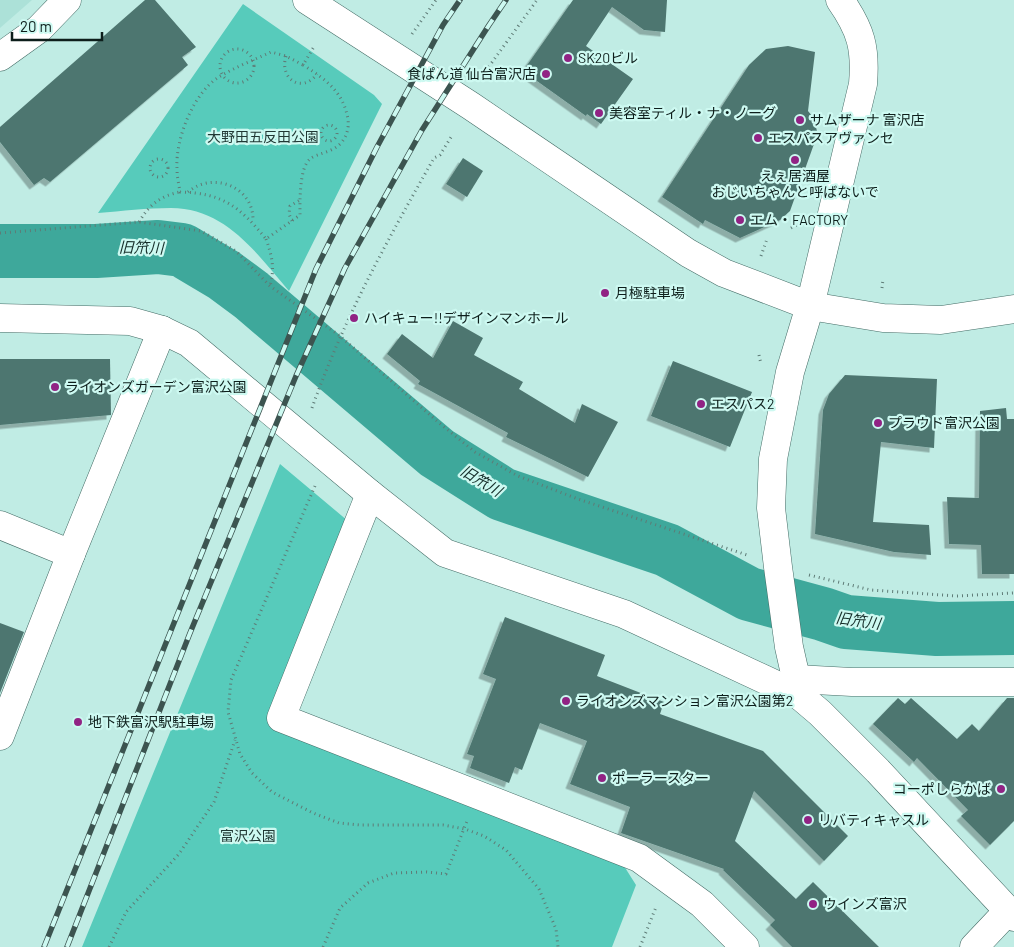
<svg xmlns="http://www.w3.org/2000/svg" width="1014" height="947" viewBox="0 0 1014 947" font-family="Barlow,'Noto Sans JP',sans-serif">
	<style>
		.built { fill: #ace1d8 }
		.green { fill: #57cbbb }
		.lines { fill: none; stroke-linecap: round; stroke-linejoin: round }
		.river { stroke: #3ea89b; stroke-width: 54 }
		.building { fill: #4e7670; filter: url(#shadow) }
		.minor-casing { stroke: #446c66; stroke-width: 29 }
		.tertiary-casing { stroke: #446c66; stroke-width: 29 }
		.path { stroke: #5e7b76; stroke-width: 3; stroke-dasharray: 1 4; stroke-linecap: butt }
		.minor { stroke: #fff; stroke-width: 28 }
		.tertiary { stroke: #fff; stroke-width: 28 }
		.rail-casing { stroke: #3c5450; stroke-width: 5.5 }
		.rail { stroke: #cdf9f1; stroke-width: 4; stroke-dasharray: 11; stroke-linecap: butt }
		.poi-dot { fill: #912384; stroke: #cdf9f1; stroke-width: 2 }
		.labels { text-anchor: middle; stroke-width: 4.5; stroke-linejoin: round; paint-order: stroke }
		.poi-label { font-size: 14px; fill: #0d1e1b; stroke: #cdf9f1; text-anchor: start }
		.park-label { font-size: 14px; fill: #203834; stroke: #cdf9f1 }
		.water-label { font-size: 15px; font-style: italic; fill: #172f2b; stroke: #cdf9f1 }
	</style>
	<defs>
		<filter id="shadow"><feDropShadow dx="-4.5" dy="4.5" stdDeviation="0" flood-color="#0004"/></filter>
	</defs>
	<rect width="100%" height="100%" fill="#c0ece4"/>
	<path class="built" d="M0 0H32L0 28Z"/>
	<g class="green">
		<path d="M243 4 374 95 382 104 289 291C257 254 226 208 171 208 147 208 122 211 98 213Z"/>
		<path d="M280 464 348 521 268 725 624 866 636 885 612 947H82Z"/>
	</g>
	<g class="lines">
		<path class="river" d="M0 251H96L158 247 182 250 224 275 251 295 437 453 502 494 667 550 749 594 823 614 846 622 937 629 1014 628"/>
	</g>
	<g class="building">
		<path d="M145 0H155L196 47 182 57 188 65 50 182 44 178 34 185 0 142V127Z"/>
		<path d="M573 0H667L665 32 644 30 612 7 586 46 633 79 601 124 587 114 586 116 523 71Z"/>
		<path d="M788 46 815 52 808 111 813 117 817 131 814 144 790 211 780 220 740 238 705 220 703 224 662 197 749 65 766 49Z"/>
		<path d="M463 158 483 171 467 197 446 184Z"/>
		<path d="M453 321 483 338 474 355 523 382 519 389 575 423 582 404 618 422 588 477 506 437 508 433 418 384 420 381 387 354 402 334 433 358Z"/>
		<path d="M0 359H110L111 415 0 425Z"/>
		<path d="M673 361 752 392 730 447 651 416Z"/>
		<path d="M845 375 937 379 934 448 881 442 873 522 929 525 931 555 894 552 815 534 823 410 829 394Z"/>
		<path d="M1006 408 1007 419H1014V574H982L981 545 949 544 947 497 979 498 980 411Z"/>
		<path d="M505 617 605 655 597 676 664 702 660 714 763 751 848 836 824 861 754 791 735 841 796 899 813 882 879 947H792L770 925 775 920 723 870 724 869 621 833 630 807 570 784 587 741 540 723 522 770 515 767 509 783 470 768 474 756 467 754 496 679 483 674Z"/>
		<path d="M0 623 24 632 0 693Z"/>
		<path d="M898 698 905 704 911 698 957 739 972 724 979 731 1007 698H1014V821L990 845 961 816 968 810 917 758 914 762 873 724Z"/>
	</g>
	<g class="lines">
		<defs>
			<g id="minor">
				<path d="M0 525 71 554"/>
				<path d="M796 679 852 682H1014"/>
				<path d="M0 736 71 554 162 330"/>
			</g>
			<g id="tertiary">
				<path d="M307 0 471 106 688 253 724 273 810 306 883 318 941 320 1014 309"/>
				<path d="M840 0C861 30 866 48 863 84L810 306 790 372 773 459 771 508 778 567 789 647 800 696 820 713 878 771 1014 917"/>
				<path d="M0 57 39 29 67 0"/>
				<path d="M0 318 130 321 162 330 189 343 370 494 445 553 624 614 800 696"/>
				<path d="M370 494 281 718 639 858 702 904 745 947"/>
				<path d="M974 947 1008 911"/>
			</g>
		</defs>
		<use href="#minor" class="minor-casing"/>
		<use href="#tertiary" class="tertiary-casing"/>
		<g class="path">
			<path d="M412 34 436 0"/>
			<circle cx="237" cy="66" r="17"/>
			<path d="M286 56C279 79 302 94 317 74"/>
			<path d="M303 65C325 79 343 91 348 119 349 128 347 136 341 143 332 153 317 153 310 159 299 168 300 202 300 215L266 239C240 207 223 193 180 192 179 185 177 177 177 169 175 140 193 93 219 77 235 67 254 60 271 52L286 56 303 65 315 45"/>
			<path d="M480 79 537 0"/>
			<circle cx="329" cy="133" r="8"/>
			<circle cx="159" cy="168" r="9"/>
			<path d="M188 192C212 171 254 186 253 221"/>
			<path d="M292 221 289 214 290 206 300 200"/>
			<path d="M139 222C149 205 160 196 180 192"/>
			<path d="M791 228 800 223"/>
			<path d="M0 233 139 222 201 231 236 251 270 286 340 336 438 422 475 452 518 476 578 499 747 555"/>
			<path d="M266 239C272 256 275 268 270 286"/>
			<path d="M761 256 767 239"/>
			<path d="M882 288 883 279"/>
			<path d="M759 355 761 364"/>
			<path d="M312 408C343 320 388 239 434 158L440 155 453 134"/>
			<path d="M315 486 231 680 228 712 240 754 252 773 272 792 313 813 339 823 360 825H443L465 829 484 836 506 850 539 889 556 929 558 947"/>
			<path d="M809 575 871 590 956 596 1014 593"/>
			<path d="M109 947 126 912 179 854 214 802 235 740"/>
			<path d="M323 947 340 908 368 883 394 873 427 872 446 874 467 821"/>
			<path d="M640 947 656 907"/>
		</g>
		<use href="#minor" class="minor"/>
		<use href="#tertiary" class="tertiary"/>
		<defs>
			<g id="rail">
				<path d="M44 947 316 269 377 147 443 25 460 0"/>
				<path d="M67 947 190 633 296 376 345 268 422 130 489 25 506 0"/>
			</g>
		</defs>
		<use href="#rail" class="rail-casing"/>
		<use href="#rail" class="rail"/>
	</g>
	<g class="poi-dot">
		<circle cx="568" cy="58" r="5"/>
		<circle cx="546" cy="74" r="5"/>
		<circle cx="599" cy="113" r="5"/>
		<circle cx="800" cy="120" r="5"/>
		<circle cx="758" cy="138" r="5"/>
		<circle cx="795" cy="160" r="5"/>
		<circle cx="740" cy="220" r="5"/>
		<circle cx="605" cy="293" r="5"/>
		<circle cx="354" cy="318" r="5"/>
		<circle cx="55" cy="387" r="5"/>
		<circle cx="701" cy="404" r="5"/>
		<circle cx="878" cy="423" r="5"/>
		<circle cx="566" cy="701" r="5"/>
		<circle cx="78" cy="722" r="5"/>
		<circle cx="602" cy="778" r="5"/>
		<circle cx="1001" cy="789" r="5"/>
		<circle cx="808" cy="820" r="5"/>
		<circle cx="813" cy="904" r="5"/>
	</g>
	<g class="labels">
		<g class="poi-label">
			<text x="578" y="63">SK20ビル</text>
			<text x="536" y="79" text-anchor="end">食ぱん道 仙台富沢店</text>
			<text x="609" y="118">美容室ティル・ナ・ノーグ</text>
			<text x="810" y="125">サムザーナ 富沢店</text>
			<text x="768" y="143">エスパスアヴァンセ</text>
			<text x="795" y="181" text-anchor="middle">えぇ居酒屋<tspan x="795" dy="16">おじいちゃんと呼ばないで</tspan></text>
			<text x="750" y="225">エム・FACTORY</text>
			<text x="615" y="298">月極駐車場</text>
			<text x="364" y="323">ハイキュー!!デザインマンホール</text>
			<text x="65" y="392">ライオンズガーデン富沢公園</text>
			<text x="711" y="409">エスパス2</text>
			<text x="888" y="428">プラウド富沢公園</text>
			<text x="576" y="706">ライオンズマンション富沢公園第2</text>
			<text x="88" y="727">地下鉄富沢駅駐車場</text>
			<text x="612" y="783">ポーラースター</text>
			<text x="991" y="794" text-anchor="end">コーポしらかば</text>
			<text x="818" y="825">リバティキャスル</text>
			<text x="823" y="909">ウインズ富沢</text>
		</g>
		<g class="park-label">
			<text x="263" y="142">大野田五反田公園</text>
			<text x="248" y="841">富沢公園</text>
		</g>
		<g class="water-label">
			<text transform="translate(141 248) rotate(1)" y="5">旧笊川</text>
			<text transform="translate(481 481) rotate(31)" y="5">旧笊川</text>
			<text transform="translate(858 621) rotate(8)" y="5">旧笊川</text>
		</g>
	</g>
	<path d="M12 32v8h90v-8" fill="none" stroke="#0d1e1b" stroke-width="2.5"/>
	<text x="20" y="32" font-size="15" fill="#0d1e1b" stroke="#cdf9f1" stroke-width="4" paint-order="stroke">20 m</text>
</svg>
